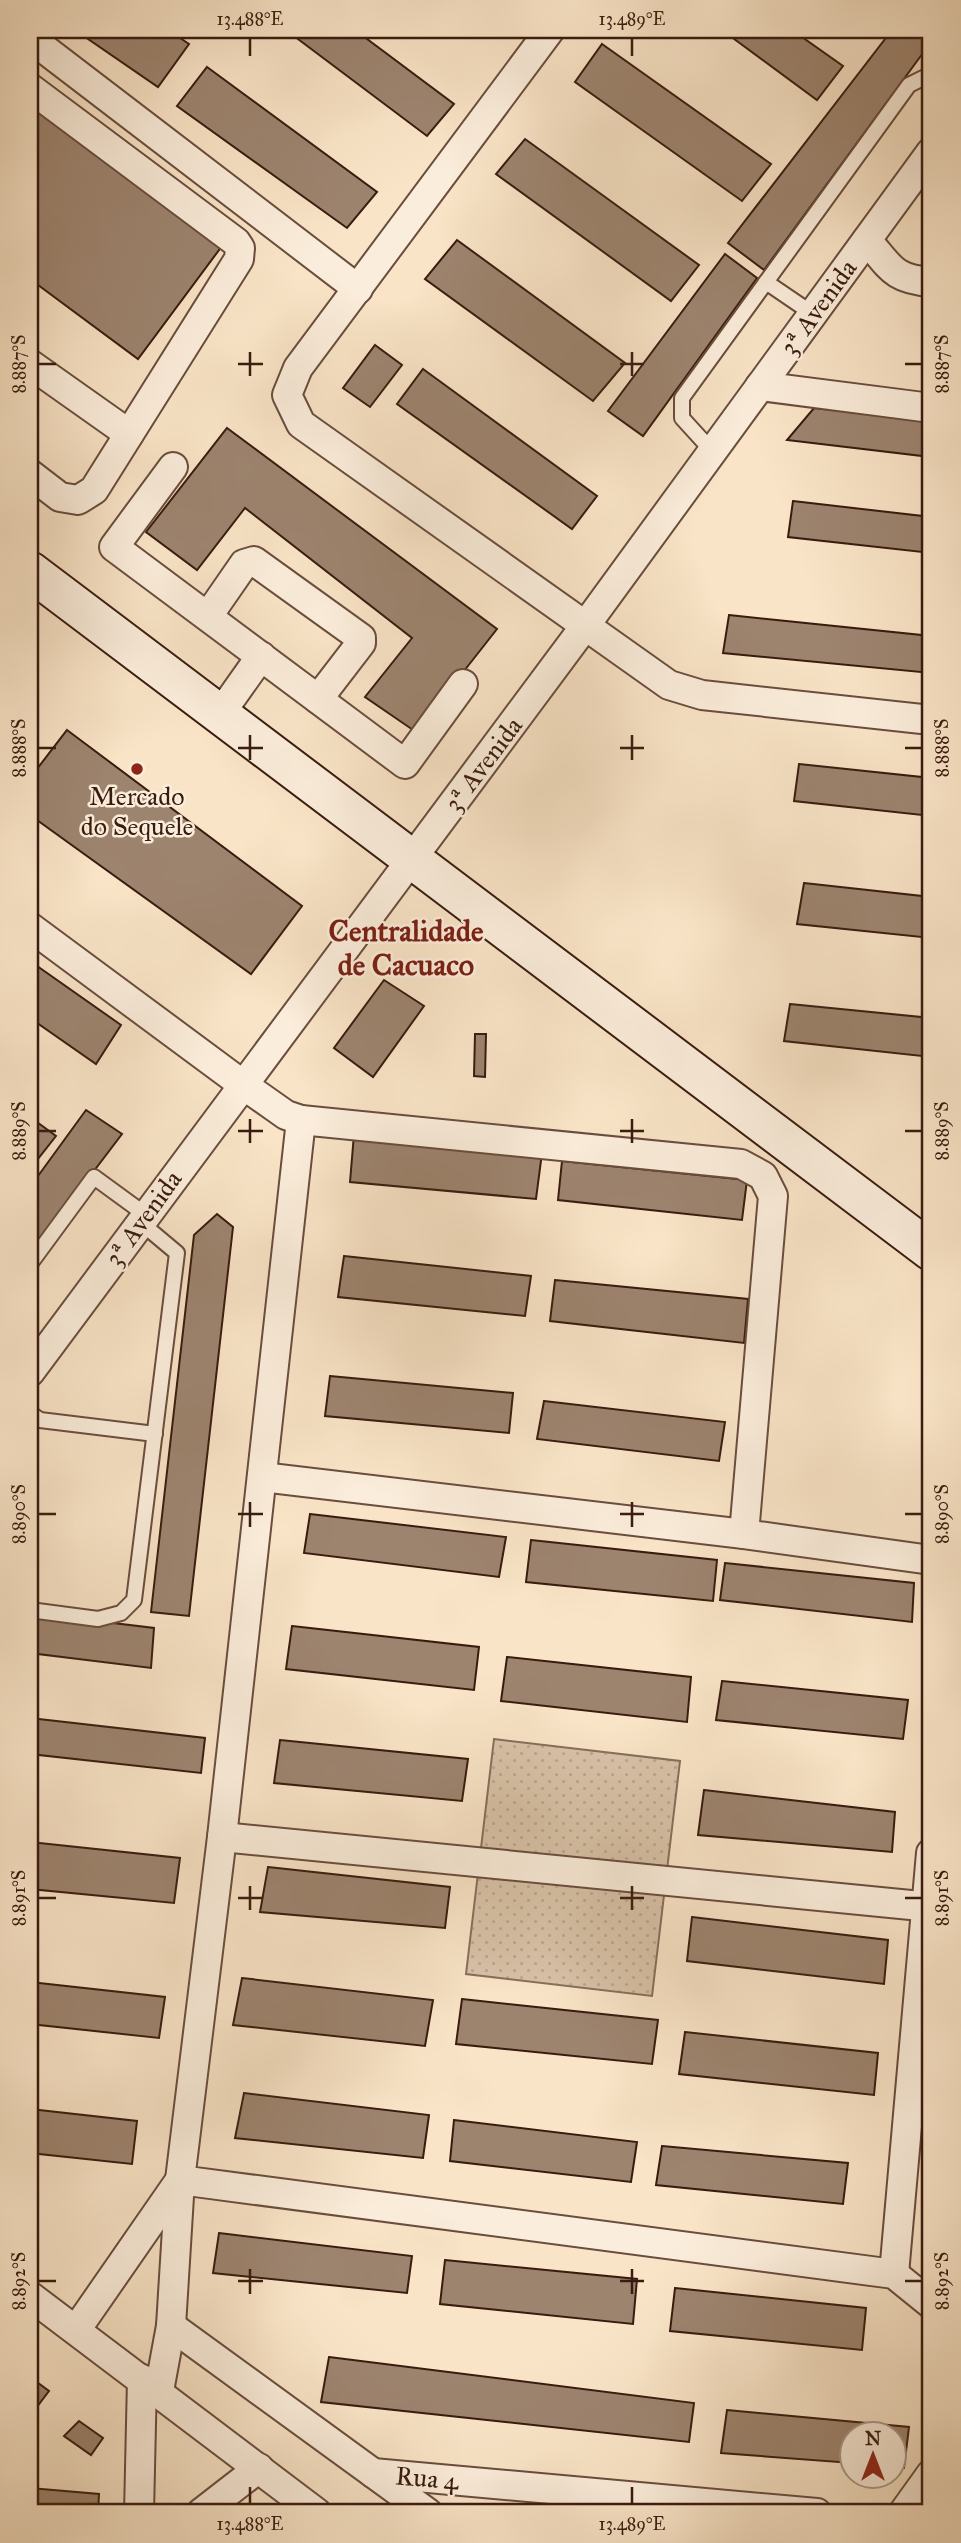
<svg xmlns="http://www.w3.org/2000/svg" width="961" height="2543" viewBox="0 0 961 2543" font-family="'IM FELL Great Primer',serif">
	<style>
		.park { fill: url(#park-dots); stroke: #886e5c; stroke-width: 2 }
		.building { fill: #9d846f; stroke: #391b0f; stroke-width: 2 }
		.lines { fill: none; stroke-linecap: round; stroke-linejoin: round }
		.lane-casing { stroke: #694d3d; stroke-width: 18 }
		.street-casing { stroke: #694d3d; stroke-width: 32 }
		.secondary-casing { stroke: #391b0f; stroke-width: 42 }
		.lane { stroke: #fbeddb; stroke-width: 14 }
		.street { stroke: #fbeddb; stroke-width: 28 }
		.secondary { stroke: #fbeddb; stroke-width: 38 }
		.ticks { fill: none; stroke: #391b0f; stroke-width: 2.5 }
		.poi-dot { fill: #8f2418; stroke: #fbeddb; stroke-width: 2.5 }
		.labels { text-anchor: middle; stroke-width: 5; stroke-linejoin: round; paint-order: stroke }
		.street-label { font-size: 26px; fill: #391b0f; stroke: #fbeddb }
		.poi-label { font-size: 26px; fill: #391b0f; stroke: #fbeddb }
		.quarter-label { font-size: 30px; font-weight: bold; fill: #7a1f14; stroke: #fbeddb }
		.neatline { fill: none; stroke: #391b0f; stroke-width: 2.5 }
		.ticks-label { font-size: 18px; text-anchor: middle; fill: #391b0f }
	</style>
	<defs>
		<pattern id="park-dots" width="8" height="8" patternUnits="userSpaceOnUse" patternTransform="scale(1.75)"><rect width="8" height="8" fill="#d8c2a8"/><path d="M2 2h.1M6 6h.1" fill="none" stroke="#baa68f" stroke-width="1.8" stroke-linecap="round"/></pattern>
	</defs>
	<rect width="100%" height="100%" fill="#f9e4c7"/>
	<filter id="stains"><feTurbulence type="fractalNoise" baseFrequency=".00286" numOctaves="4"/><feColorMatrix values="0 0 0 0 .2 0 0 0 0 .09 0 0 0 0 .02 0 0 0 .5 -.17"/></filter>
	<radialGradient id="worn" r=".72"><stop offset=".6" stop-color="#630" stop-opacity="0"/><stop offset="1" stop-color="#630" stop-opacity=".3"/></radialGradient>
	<path class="park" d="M494 1739 680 1761 652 1996 466 1974Z"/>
	<g class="building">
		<path d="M75 30H168L189 44 158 87Z"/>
		<path d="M286 30H355L454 104 427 136Z"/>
		<path d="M722 30H792L843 66 817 100Z"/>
		<path d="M892 30H931V42L764 270 728 243Z"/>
		<path d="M602 44 771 164 742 201 575 82Z"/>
		<path d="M207 67 377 192 347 228 177 106Z"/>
		<path d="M30 104 222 246 138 359 30 279Z"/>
		<path d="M525 139 699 265 671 301 496 174Z"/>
		<path d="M457 240 625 363 593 401 425 279Z"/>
		<path d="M725 254 757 278 643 436 608 411Z"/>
		<path d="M375 345 402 365 370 407 343 388Z"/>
		<path d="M423 369 597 496 572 529 397 404Z"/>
		<path d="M814 408 931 420V457L787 440Z"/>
		<path d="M227 428 497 629 416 732 365 697 412 638 245 508 197 570 146 532Z"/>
		<path d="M793 501 931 517V553L788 537Z"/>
		<path d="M729 615 931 636V673L723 653Z"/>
		<path d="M67 730 302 906 251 974 30 815V778Z"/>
		<path d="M799 764 931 778V816L794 801Z"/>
		<path d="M804 883 931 897V938L797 924Z"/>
		<path d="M30 961 121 1025 96 1064 30 1018Z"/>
		<path d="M384 980 424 1006 373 1077 334 1048Z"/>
		<path d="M790 1004 931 1018V1057L784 1041Z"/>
		<path d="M475 1034H486L485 1077 474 1076Z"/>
		<path d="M86 1110 122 1134 30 1255V1187Z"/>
		<path d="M30 1117 56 1136 30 1169Z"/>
		<path d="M354 1134 542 1153 536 1199 350 1182Z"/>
		<path d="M562 1161 747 1180 742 1220 558 1200Z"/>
		<path d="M217 1214 233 1227 189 1616 151 1612 194 1235Z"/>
		<path d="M344 1256 531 1276 525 1316 338 1297Z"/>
		<path d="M555 1280 748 1299 744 1343 550 1321Z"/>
		<path d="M330 1376 513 1393 509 1433 325 1416Z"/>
		<path d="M544 1401 725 1422 719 1461 537 1439Z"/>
		<path d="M310 1514 506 1537 499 1577 304 1553Z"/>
		<path d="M531 1540 717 1560 713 1601 526 1582Z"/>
		<path d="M725 1563 914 1583 912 1622 720 1600Z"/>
		<path d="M30 1613 154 1628 151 1668 30 1653Z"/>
		<path d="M292 1626 479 1647 474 1690 286 1669Z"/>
		<path d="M507 1657 691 1677 687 1722 501 1701Z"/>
		<path d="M722 1681 908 1700 903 1739 716 1720Z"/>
		<path d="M30 1718 205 1738 201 1773 30 1754Z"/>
		<path d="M280 1740 468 1759 462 1801 274 1783Z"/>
		<path d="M704 1790 895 1812 892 1852 698 1835Z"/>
		<path d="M30 1842 180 1858 174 1903 30 1889Z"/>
		<path d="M268 1867 450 1887 445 1928 260 1912Z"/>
		<path d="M692 1917 888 1940 884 1984 687 1961Z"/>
		<path d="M242 1978 433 2000 425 2046 233 2025Z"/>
		<path d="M30 1982 165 1997 159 2038 30 2024Z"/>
		<path d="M462 1999 658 2020 652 2064 456 2044Z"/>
		<path d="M685 2032 878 2053 874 2095 679 2074Z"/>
		<path d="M244 2093 429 2115 423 2158 235 2138Z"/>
		<path d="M30 2109 137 2121 132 2164 30 2153Z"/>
		<path d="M454 2120 637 2142 631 2182 450 2161Z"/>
		<path d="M662 2146 848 2163 843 2204 656 2185Z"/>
		<path d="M219 2233 412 2256 407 2293 213 2273Z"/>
		<path d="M445 2260 637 2279 633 2324 440 2304Z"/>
		<path d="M675 2288 866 2308 862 2350 670 2331Z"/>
		<path d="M329 2357 694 2403 689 2442 321 2402Z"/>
		<path d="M30 2377 49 2391 30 2416Z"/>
		<path d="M727 2410 909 2427 904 2468 894 2467V2434H852V2463L721 2453Z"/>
		<path d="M79 2421 103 2438 91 2455 64 2436Z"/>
		<path d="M30 2488 99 2494 98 2513H30Z"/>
		<path d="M543 2504 633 2513H542Z"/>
	</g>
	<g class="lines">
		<defs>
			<g id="lane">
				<path d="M766 282 813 314"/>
				<path d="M713 452 682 418V398L909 85 923 78 931 82"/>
				<path d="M30 1264 94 1177 146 1215"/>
				<path d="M30 1413 40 1420 155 1434"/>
				<path d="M30 1610 98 1619 121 1613 134 1600 177 1253 140 1222"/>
			</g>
			<g id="street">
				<path d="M550 30 298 368 287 395 301 424 669 685 702 695 931 720"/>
				<path d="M30 38 358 289"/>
				<path d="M30 88 236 242 240 248 239 259 94 490 78 500 60 497 30 474"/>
				<path d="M867 240C891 268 893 279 931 282"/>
				<path d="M30 364 129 434"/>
				<path d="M760 386 931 408"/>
				<path d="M173 467 114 547 405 764 463 684"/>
				<path d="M208 616 244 564 254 561 361 638V643L318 699"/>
				<path d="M220 714 261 656"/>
				<path d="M30 927 242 1084 286 1115 301 1120 741 1164 763 1176 773 1196 744 1534"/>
				<path d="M301 1120 222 1837 180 2180 894 2274 931 2304"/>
				<path d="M30 1372 585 626 931 152"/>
				<path d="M262 1477 744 1534 931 1560"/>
				<path d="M222 1837 931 1907"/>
				<path d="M894 2274 931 1853"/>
				<path d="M30 2296 317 2513"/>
				<path d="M171 2326 428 2513"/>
				<path d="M76 2330 180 2180"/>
				<path d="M159 2391 171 2326 180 2180"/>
				<path d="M373 2473 817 2513"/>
				<path d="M139 2513 142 2379"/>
				<path d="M201 2513 259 2468"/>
				<path d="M903 2513 931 2474"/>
			</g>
			<path id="secondary" d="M30 571 931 1251"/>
		</defs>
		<use href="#lane" class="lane-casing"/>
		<use href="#street" class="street-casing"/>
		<use href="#secondary" class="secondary-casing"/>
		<use href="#lane" class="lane"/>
		<use href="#street" class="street"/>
		<use href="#secondary" class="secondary"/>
	</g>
	<path class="ticks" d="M250 38V56M632 38V56M250 352V376M632 352V376M38 364H56M238 364H263M620 364H644M905 364H922M250 735V760M632 735V760M38 748H56M238 748H263M620 748H644M905 748H922M250 1119V1143M632 1119V1143M38 1131H56M238 1131H263M620 1131H644M905 1131H922M250 1502V1527M632 1502V1527M38 1514H56M238 1514H263M620 1514H644M905 1514H922M250 1886V1910M632 1886V1910M38 1898H56M238 1898H263M620 1898H644M905 1898H922M250 2269V2294M632 2269V2294M38 2281H56M238 2281H263M620 2281H644M905 2281H922M250 2487V2504M632 2487V2504"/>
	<circle class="poi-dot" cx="137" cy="769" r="7"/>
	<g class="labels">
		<g class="street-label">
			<text transform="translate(818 307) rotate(-54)" y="9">3ª Avenida</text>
			<text transform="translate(483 764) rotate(-53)" y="9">3ª Avenida</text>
			<text transform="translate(143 1218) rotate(-54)" y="9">3ª Avenida</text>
			<text transform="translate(427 2478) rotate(5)" y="9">Rua 4</text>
		</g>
		<g class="poi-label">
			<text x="137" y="805">Mercado<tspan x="137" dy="30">do Sequele</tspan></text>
		</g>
		<g class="quarter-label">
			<text x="406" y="941">Centralidade<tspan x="406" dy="34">de Cacuaco</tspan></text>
		</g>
	</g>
	<rect width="961" height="2543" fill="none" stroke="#f9e4c7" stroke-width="77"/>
	<g transform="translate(873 2455)"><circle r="33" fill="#fbeddb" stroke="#ad9989" stroke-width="2"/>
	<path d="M0-5L12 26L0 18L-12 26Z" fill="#8f2418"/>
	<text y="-10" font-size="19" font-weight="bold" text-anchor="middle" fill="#391b0f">N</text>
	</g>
	<rect x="38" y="38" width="884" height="2466" class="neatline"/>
	<g class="ticks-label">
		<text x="250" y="25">13.488°E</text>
		<text x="632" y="25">13.489°E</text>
		<text transform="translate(19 364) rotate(-90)" y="6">8.887°S</text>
		<text transform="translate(942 364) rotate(-90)" y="6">8.887°S</text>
		<text transform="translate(19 748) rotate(-90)" y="6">8.888°S</text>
		<text transform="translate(942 748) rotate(-90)" y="6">8.888°S</text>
		<text transform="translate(19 1131) rotate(-90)" y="6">8.889°S</text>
		<text transform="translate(942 1131) rotate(-90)" y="6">8.889°S</text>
		<text transform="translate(19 1514) rotate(-90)" y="6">8.890°S</text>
		<text transform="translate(942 1514) rotate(-90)" y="6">8.890°S</text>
		<text transform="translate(19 1898) rotate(-90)" y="6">8.891°S</text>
		<text transform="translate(942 1898) rotate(-90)" y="6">8.891°S</text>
		<text transform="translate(19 2281) rotate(-90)" y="6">8.892°S</text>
		<text transform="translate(942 2281) rotate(-90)" y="6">8.892°S</text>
		<text x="250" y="2530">13.488°E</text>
		<text x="632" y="2530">13.489°E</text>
	</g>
	<rect width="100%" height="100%" filter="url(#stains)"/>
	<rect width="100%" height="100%" fill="url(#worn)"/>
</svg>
